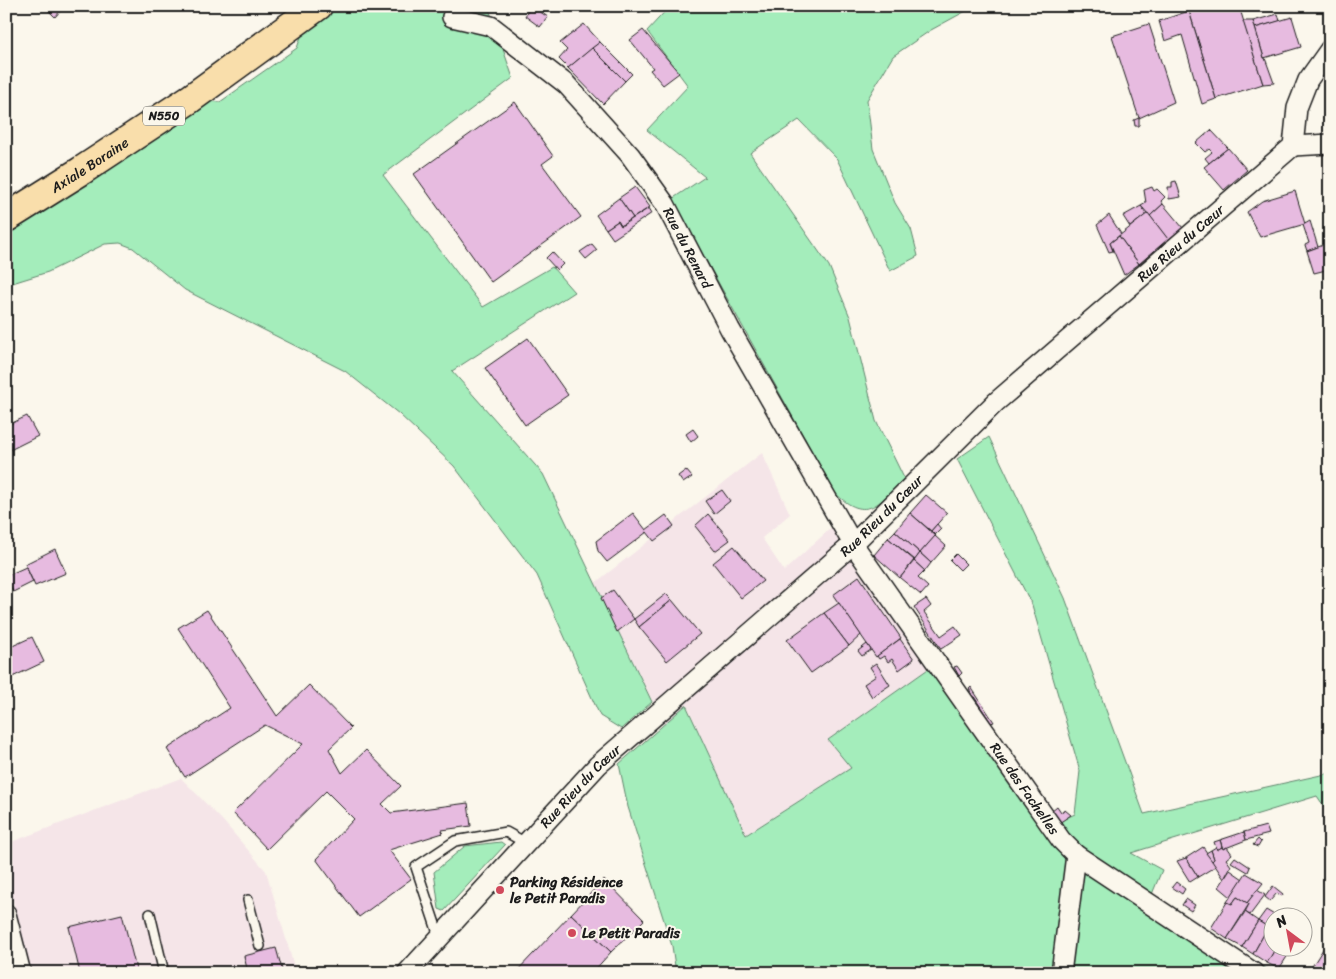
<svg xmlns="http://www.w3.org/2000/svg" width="1336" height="979" viewBox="0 0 1336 979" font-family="Sriracha,sans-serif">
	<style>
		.built { fill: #f5e5e8 }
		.green { fill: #a4edbb; stroke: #60846c }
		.building { fill: #e7bbe0; stroke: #1c1c1c }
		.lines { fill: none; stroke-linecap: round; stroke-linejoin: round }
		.lane-casing { stroke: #1c1c1c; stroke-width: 12 }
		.street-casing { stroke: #1c1c1c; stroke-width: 22 }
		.primary-casing { stroke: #1c1c1c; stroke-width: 31 }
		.lane { stroke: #fbf7ec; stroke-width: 9 }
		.street { stroke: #fbf7ec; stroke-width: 19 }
		.primary { stroke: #f9deab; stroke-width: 28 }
		.poi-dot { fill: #d1495b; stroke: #fbf7ec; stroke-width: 2 }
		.labels { text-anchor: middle; stroke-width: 4; stroke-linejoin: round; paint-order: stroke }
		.shield { fill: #fbf7ec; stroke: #5f5e5a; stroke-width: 1 }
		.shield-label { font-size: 12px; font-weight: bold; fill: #1c1c1c }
		.street-label { font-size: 14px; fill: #1c1c1c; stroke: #fbf7ec }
		.poi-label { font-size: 14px; font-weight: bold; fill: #1c1c1c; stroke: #fbf7ec; text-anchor: start }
	</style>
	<rect width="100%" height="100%" fill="#fbf7ec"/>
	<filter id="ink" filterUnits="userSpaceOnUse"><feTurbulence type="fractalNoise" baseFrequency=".02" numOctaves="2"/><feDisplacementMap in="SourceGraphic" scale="10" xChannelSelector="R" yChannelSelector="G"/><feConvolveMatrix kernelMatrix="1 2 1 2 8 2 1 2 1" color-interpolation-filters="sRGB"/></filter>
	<g filter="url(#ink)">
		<g class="built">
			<path d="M762 453 790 514 762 538 784 571 833 526 876 558 944 659 829 739 851 768 745 835 687 705 664 725 595 583Z"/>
			<path d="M181 778 223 821 266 871 296 973H30L6 871V844Z"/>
		</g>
		<g class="green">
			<path d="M336 6H488L513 78 383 175 483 307 552 267 574 292 452 371 543 474 652 702 621 729 600 716 537 575 454 466 399 414 345 371 185 290 133 248 120 243 105 244 48 272 6 285V230L207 101 220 102 297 48 303 31Z"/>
			<path d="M670 6H975L931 30 893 56 867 100 873 149 895 203 911 229 918 256 890 271 837 159 799 120 750 153 829 266 850 317 876 421 904 478C880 503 867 524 835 493L672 199 705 177 647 130 688 86 647 31Z"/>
			<path d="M989 437 1065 598 1144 814 1330 773V815L1317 796 1131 853 1162 870 1150 899 1274 973H676L672 946 628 807 619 764 686 705 746 835 851 768 828 740 931 667 1059 821 1075 814 1080 771 1032 605 957 459Z"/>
			<path d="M501 842 505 845 444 911 439 909 434 872 465 846Z"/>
		</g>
		<g class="building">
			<path d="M46 6H59L62 9 55 17 45 7Z"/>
			<path d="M531 6 548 17 540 27 525 16Z"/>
			<path d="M1205 6H1239L1263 84 1216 99 1189 11Z"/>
			<path d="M1189 11 1216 99 1202 104 1182 35 1165 41 1159 21Z"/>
			<path d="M1278 14 1280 21 1255 28 1253 21Z"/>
			<path d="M1292 17 1301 47 1264 58 1255 28Z"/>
			<path d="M1243 21H1253L1264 58H1265L1274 83 1263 84Z"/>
			<path d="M584 24 600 42 568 68 559 59 567 50 560 43Z"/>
			<path d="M1149 24 1174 102 1139 118 1112 36Z"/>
			<path d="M643 30 679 73 663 85 650 70 653 68 630 40Z"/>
			<path d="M600 42 632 74 625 81 592 48Z"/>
			<path d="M592 48 625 81 603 104 568 68Z"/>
			<path d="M515 102 553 156 542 164 581 217 491 282 414 174Z"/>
			<path d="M1139 118V126H1135L1134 120Z"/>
			<path d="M1211 130 1228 148 1209 163 1205 158 1212 152 1209 149 1205 152 1196 143Z"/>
			<path d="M1228 148 1247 170 1224 190 1204 167Z"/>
			<path d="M1176 181 1181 197 1169 199 1168 187H1172V182Z"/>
			<path d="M635 187 650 207 633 218 619 198Z"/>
			<path d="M1152 187 1154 191 1157 189 1165 197 1161 201 1163 204 1150 216 1141 206 1146 203 1144 190Z"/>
			<path d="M1295 191 1305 224 1260 237 1247 212 1262 201Z"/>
			<path d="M619 198 633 218 621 226 618 221 606 229 596 215Z"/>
			<path d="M1163 204 1183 228 1168 240 1150 216Z"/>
			<path d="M1141 206 1147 214 1130 227 1123 216Z"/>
			<path d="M649 208 652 213 613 239 606 229 618 221 621 226Z"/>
			<path d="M1148 213 1168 239 1139 264 1119 236Z"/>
			<path d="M1109 215 1121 234 1110 243 1113 251 1109 252 1097 225Z"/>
			<path d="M1310 221 1318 247 1307 251 1305 245 1309 243 1303 225Z"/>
			<path d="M1119 236 1139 264 1124 275 1110 243Z"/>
			<path d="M1329 243 1330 269 1314 273 1307 251Z"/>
			<path d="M592 244 597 250 586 259 580 252Z"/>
			<path d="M552 252 563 264 557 270 546 258Z"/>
			<path d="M528 338 568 395 525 425 485 368Z"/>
			<path d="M27 416 38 436 6 452V426Z"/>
			<path d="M693 429 698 436 691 442 686 434Z"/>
			<path d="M686 470 692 477 683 483 678 476Z"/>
			<path d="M722 490 730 501 714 514 705 501Z"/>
			<path d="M926 495 947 513 931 531 910 513Z"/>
			<path d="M633 513 646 530 666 515 674 526 654 541 647 532 607 562 598 551 596 541Z"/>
			<path d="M910 513 936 536 920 553 895 531Z"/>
			<path d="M708 514 730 540 715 551 695 526Z"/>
			<path d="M937 524 941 529 935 535 931 531Z"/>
			<path d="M895 531 920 553 915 560 888 538Z"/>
			<path d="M935 536 946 546 931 563 920 553Z"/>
			<path d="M888 538 914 560 900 578 874 555Z"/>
			<path d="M734 546 763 581 741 598 713 563Z"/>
			<path d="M55 549 66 573 35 586 25 564Z"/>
			<path d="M920 553 931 563 925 571 914 561Z"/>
			<path d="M956 554 966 564 960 570 950 560Z"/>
			<path d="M914 561 925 571 918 578 928 587 921 595 900 578Z"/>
			<path d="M26 567 33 582 13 592 6 576Z"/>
			<path d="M859 576 901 638 876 657 833 595Z"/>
			<path d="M613 590 634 619 617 632 601 598Z"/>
			<path d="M666 594 672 600 639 627 634 619Z"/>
			<path d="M926 599 931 606 924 612 941 636 955 626 962 635 941 649 914 607Z"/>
			<path d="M672 600 700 634 667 661 639 627Z"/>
			<path d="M839 603 861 635 849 646 824 613Z"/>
			<path d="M207 610 277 716 309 685 351 728 329 749 342 773 366 750 401 786 382 804 391 813 468 803 471 826 442 830 443 833 389 850 411 879 359 917 316 859 354 819 326 791 267 849 233 813 303 744 265 725 185 777 167 749 230 708 178 628Z"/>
			<path d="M824 613 849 646 811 673 787 640Z"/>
			<path d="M32 637 44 662 6 680V649Z"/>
			<path d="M900 639 914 659 899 670 892 659 888 662 884 656 879 659 877 656Z"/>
			<path d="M867 644 871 650 862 656 858 651Z"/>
			<path d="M876 663 890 685 872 697 864 684 876 676 870 667Z"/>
			<path d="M957 666 962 673 959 676 954 667Z"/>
			<path d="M971 687 994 722 991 723 969 689Z"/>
			<path d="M1057 806 1061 812 1065 810 1071 815 1059 823 1051 811Z"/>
			<path d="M1266 826 1269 834 1246 840 1244 832Z"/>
			<path d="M1244 832 1246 840 1223 849 1220 840Z"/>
			<path d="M1258 839 1261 842 1258 847 1253 845Z"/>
			<path d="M1220 840 1222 847 1217 850 1214 842Z"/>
			<path d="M1203 847 1216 866 1198 877 1186 858Z"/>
			<path d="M1216 847 1217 850 1222 847 1223 849 1227 847 1232 854 1226 859 1231 866 1224 879 1212 861 1214 859 1211 850Z"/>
			<path d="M1211 850 1214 859 1212 861 1206 853Z"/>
			<path d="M1235 857 1250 867 1248 872 1231 862Z"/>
			<path d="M1186 858 1198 877 1190 882 1177 861Z"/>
			<path d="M1230 870 1243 879 1231 897 1219 887Z"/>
			<path d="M1246 873 1263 883 1247 903 1237 897 1232 904 1227 902Z"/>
			<path d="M604 879 644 920 611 952 571 914Z"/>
			<path d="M1176 882 1185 889 1182 894 1172 887Z"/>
			<path d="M1273 886 1283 894 1282 896 1277 893 1270 901 1265 897Z"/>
			<path d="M1257 890 1265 895 1250 915 1245 912 1249 904 1247 903Z"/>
			<path d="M1237 897 1249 904 1227 939 1211 928 1227 902 1232 904Z"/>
			<path d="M1186 899 1195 905 1191 911 1182 905Z"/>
			<path d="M1266 910 1276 916H1274V920L1268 927 1258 921Z"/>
			<path d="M1245 912 1258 921 1242 947 1227 939Z"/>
			<path d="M122 914 137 973H80L69 927Z"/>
			<path d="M571 914 611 952 592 973H515Z"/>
			<path d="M1258 921 1268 927 1253 954 1242 947Z"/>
			<path d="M1268 927 1274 930V946H1277L1267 963 1253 954Z"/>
			<path d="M1329 938H1330V953L1323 949Z"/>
			<path d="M1277 946H1291L1292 949 1279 969 1267 963Z"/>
			<path d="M276 948 283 973H248L244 956Z"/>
			<path d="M1323 949 1330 953V969L1328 973H1308Z"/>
		</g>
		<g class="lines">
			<defs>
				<g id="lane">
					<path d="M248 900 260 946"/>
					<path d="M150 914 164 973"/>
					<path d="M439 936 416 867 455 841 506 832 526 843"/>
				</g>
				<g id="street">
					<path id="s1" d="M452 17 491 26 566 84 630 155 665 204 730 329 853 544 1061 840 1076 855 1254 973"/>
					<path d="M1293 146 1330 144"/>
					<path d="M6 914 21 973"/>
					<path id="s2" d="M407 973 598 765 853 544 996 402 1293 146 1297 108 1308 80 1330 49"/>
					<path d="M1061 973 1076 855"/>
				</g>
				<g id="primary">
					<path id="s3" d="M6 218 81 171 190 99 318 6"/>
				</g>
			</defs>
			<use href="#lane" class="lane-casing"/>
			<use href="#street" class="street-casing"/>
			<use href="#primary" class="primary-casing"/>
			<use href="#lane" class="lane"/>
			<use href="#street" class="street"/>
			<use href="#primary" class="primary"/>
		</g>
	</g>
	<g class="poi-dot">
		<circle cx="500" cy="890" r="5"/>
		<circle cx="572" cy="933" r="5"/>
	</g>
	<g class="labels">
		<rect class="shield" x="143" y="106.5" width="42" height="19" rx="4"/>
		<g class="shield-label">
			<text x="164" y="120">N550</text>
		</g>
		<g class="street-label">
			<text dy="5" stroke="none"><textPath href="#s3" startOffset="99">Axiale Boraine</textPath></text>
			<text dy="5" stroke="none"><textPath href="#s2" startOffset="1065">Rue Rieu du Cœur</textPath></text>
			<text dy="5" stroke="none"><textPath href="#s1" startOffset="340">Rue du Renard</textPath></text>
			<text dy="5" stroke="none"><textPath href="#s2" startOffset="660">Rue Rieu du Cœur</textPath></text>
			<text dy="5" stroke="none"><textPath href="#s2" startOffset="255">Rue Rieu du Cœur</textPath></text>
			<text dy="5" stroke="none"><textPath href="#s1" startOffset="978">Rue des Fachelles</textPath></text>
		</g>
		<g class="poi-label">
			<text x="510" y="887">Parking Résidence<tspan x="510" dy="16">le Petit Paradis</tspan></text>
			<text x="582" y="938">Le Petit Paradis</text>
		</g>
	</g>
	<rect width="1336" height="979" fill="none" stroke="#fbf7ec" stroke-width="25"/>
	<rect x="12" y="12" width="1311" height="954" fill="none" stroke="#1c1c1c" stroke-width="2" filter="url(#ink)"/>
	<g transform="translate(1288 932) rotate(328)"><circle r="24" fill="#fbf7ec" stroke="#a29f99"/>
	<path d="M0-4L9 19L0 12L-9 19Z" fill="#d1495b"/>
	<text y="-8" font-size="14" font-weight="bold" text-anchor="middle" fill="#1c1c1c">N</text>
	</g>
</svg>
